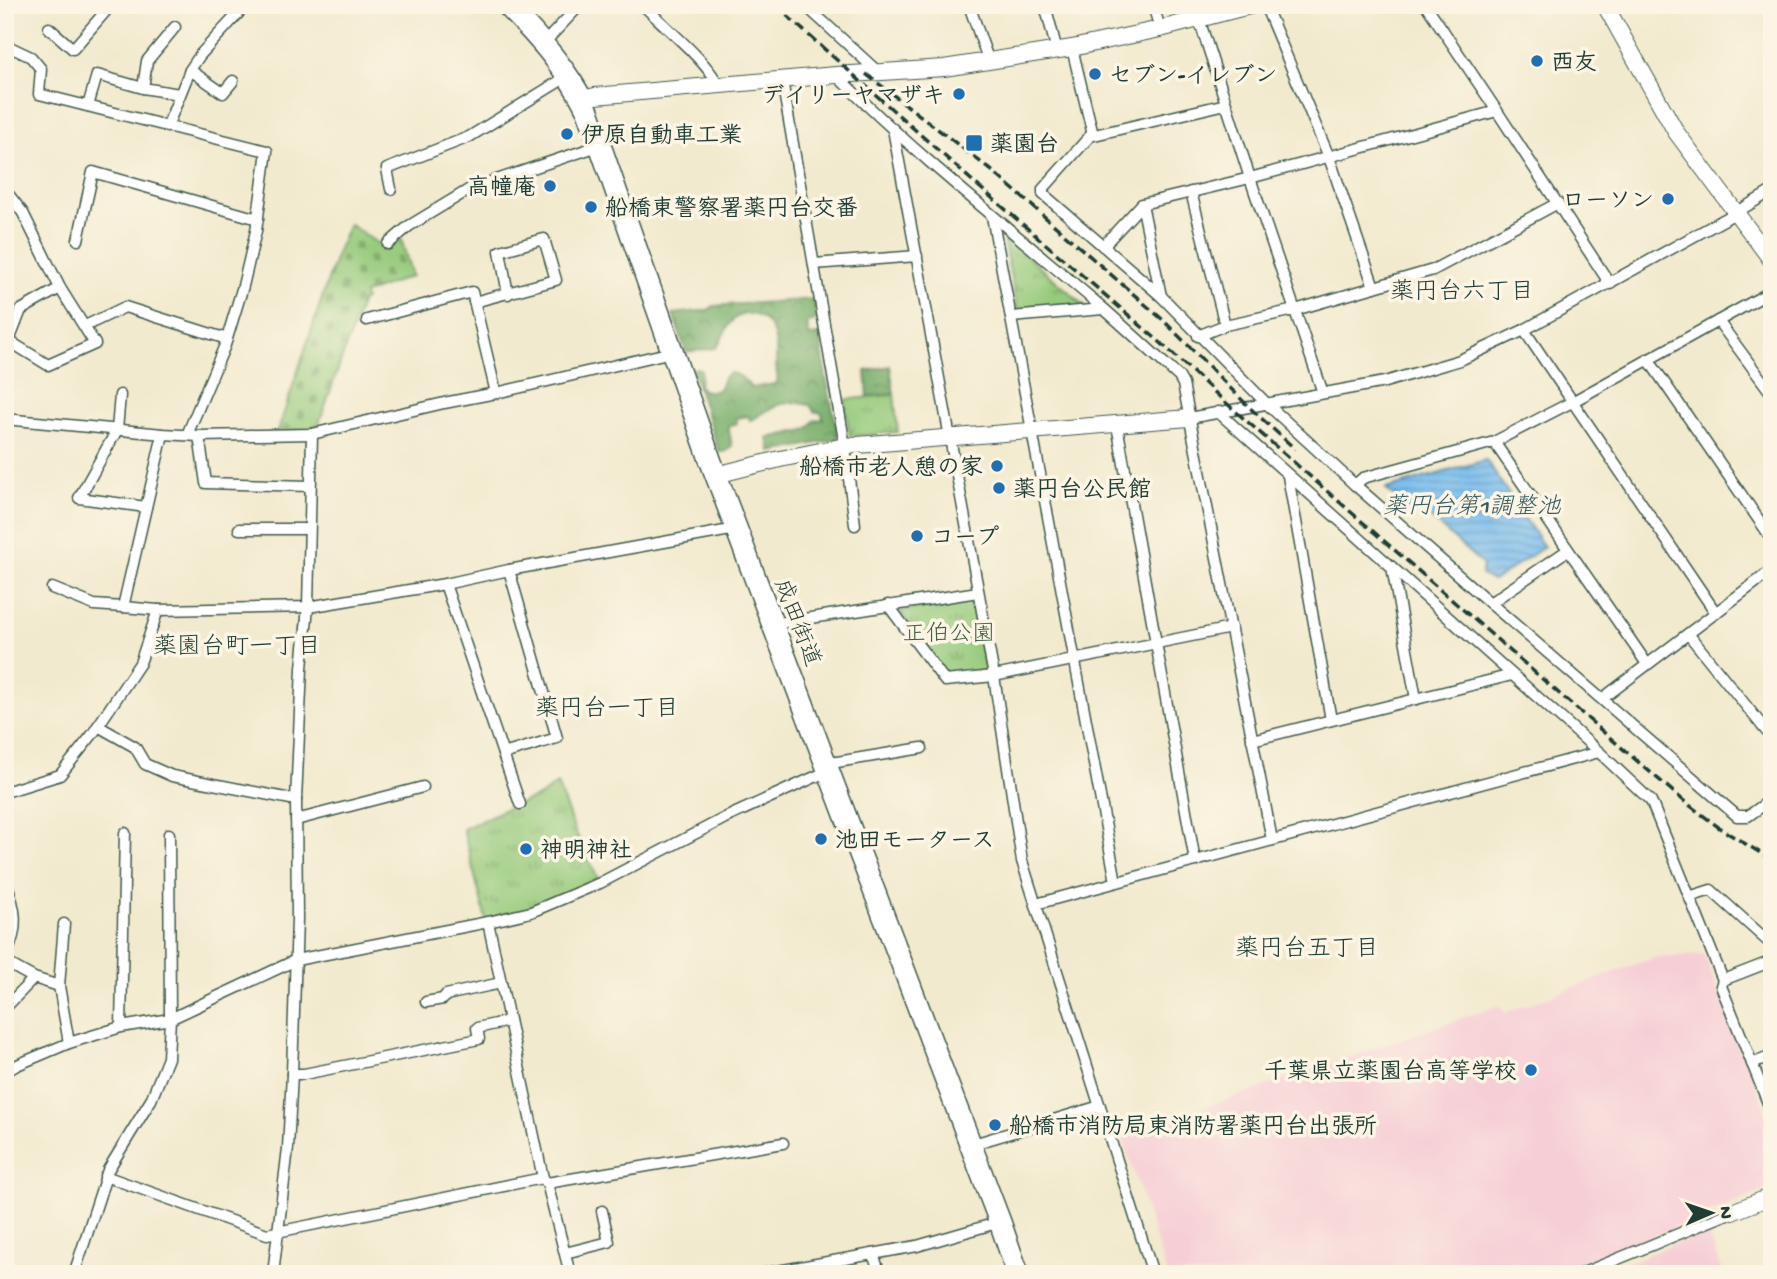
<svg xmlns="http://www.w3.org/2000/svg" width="1777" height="1279" viewBox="0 0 1777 1279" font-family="'Gochi Hand','Klee One',sans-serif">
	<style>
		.built { fill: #f6cfd6 }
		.grass { fill: url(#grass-tufts); stroke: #5a8458; stroke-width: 2 }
		.forest { fill: url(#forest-crowns); stroke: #4c7650; stroke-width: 2 }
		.cemetery { fill: url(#cemetery-stones); stroke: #5a8458; stroke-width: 2 }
		.water { fill: url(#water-rules); stroke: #4c7c91; stroke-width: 2 }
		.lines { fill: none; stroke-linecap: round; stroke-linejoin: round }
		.street-casing { stroke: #3f574b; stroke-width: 13 }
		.secondary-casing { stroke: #3f574b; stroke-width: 18 }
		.highway-casing { stroke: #3f574b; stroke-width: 24 }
		.street { stroke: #fff; stroke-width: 10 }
		.secondary { stroke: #fff; stroke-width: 16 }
		.highway { stroke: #fff; stroke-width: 21 }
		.rail { stroke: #1f3d34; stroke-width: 3.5; stroke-dasharray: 10 5; stroke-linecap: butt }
		.poi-dot { fill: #1f6fb2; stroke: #fcf5e5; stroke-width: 2.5 }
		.labels { text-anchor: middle; stroke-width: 7; stroke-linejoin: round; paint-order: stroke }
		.poi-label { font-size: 23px; font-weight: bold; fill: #1f3d34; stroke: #fcf5e5; text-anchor: start }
		.street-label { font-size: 23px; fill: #1f3d34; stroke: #fcf5e5 }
		.park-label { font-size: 23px; fill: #3d6046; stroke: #fcf5e5 }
		.neighbourhood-label { font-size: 24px; fill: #1f3d34; stroke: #fcf5e5 }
		.water-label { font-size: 24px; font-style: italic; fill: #355d62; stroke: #fcf5e5 }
	</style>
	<defs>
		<pattern id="grass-tufts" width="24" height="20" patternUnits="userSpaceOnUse" patternTransform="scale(1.75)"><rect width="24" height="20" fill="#96ca7b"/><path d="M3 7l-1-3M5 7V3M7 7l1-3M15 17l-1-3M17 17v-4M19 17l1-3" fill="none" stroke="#7aa566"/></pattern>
		<pattern id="forest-crowns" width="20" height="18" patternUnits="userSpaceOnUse" patternTransform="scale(1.75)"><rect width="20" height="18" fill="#78ae6b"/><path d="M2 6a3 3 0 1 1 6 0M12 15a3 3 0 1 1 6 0" fill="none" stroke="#628f59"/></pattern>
		<pattern id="cemetery-stones" width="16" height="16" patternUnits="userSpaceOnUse" patternTransform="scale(1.75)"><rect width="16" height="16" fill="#96ca7b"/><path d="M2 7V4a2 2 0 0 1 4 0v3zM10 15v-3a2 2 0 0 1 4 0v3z" fill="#7aa566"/></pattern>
		<pattern id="water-rules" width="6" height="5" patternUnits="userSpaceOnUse" patternTransform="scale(1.75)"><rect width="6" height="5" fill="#78bcee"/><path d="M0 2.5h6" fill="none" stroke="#629ac2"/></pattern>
	</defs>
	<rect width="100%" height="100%" fill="#fcf5e5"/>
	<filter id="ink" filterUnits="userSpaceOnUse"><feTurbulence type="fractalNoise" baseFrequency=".0143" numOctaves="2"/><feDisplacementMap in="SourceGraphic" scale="14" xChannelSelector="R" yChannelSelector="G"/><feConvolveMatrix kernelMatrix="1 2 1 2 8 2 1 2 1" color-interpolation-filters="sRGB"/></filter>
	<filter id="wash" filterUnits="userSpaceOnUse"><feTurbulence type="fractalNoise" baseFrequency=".00686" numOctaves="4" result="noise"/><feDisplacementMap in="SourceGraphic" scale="28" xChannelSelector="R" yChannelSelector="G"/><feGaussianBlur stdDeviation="1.57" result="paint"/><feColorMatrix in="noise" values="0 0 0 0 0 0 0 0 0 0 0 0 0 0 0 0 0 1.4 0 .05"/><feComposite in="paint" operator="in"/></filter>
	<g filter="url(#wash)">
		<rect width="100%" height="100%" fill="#f2eace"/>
		<g class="built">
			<path d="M1704 954 1772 1127V1188L1559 1274H1167L1122 1136 1500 1005 1505 1013 1655 957Z"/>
			<path d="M1707 1230 1723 1274H1601L1662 1249Z"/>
		</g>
		<g class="grass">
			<path d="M1002 234 1086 307 1018 312Z"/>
			<path d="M894 394 898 432 850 436 844 400Z"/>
			<path d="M967 601 972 604 985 667 983 672 946 676 900 611Z"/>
			<path d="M557 784 575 831 598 879 529 909 486 920 463 829 503 810 540 796Z"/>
		</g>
		<g class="forest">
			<path d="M814 299 817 320 807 323 809 336 820 335 826 378 839 439 771 452 768 438 805 430 810 427 814 421 823 419 822 413 814 411 810 405C781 398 774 407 750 421L749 416 736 418 737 423 728 426 732 446C728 451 726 452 719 452L692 369 698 368 701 370 699 386 702 390C707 391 714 393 719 389 720 388 723 380 724 378 732 366 746 380 751 388L774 384 778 380C775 368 777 357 776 346 775 339 773 330 769 325 761 314 745 310 734 319 726 327 722 339 716 348L686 352 673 314 708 310 714 306 727 305Z"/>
			<path d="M890 366 894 394 868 397 866 371Z"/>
		</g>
		<path class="cemetery" d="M349 224 386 249 401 239 412 276 364 294 365 300 362 301 317 429 278 431 337 253Z"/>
		<path class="water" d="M1486 460 1544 547 1493 581 1481 575 1483 565 1425 513 1410 510 1386 489Z"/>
	</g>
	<g filter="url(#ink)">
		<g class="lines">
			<defs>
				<g id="street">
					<path d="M643 5C662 24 708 62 718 85"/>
					<path d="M805 5 878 72"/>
					<path d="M969 5 989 62"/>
					<path d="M1045 5 1057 51"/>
					<path d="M1153 5 1160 29"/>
					<path d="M1188 5 1190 21"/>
					<path d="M1265 5 1329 157 1374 287"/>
					<path d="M1426 5 1497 111 1610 284"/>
					<path d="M1199 19 1250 178 1323 393"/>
					<path d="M49 28 73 49 111 5"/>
					<path d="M544 43 580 5"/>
					<path d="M12 48 31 57 41 69 39 94 267 151 256 231 243 286 225 345 187 435"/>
					<path d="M1072 48 1093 135"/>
					<path d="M190 70 223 93 233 81"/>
					<path d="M836 75C920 159 1014 232 1104 309 1129 331 1154 354 1179 377L1183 384 1272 840"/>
					<path d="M782 80 844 440 855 525"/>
					<path d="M143 88 147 61 175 27"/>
					<path d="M1226 104 1090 136 1043 189V194L1161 296 1267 404 1355 485 1490 603 1737 816H1748L1772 799"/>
					<path d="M88 106 97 75 143 88 179 94"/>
					<path d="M167 127 190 70 200 55 246 5"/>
					<path d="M893 129 994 676 1022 861 1153 1274"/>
					<path d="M391 189 387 169 469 137 568 76"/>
					<path d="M5 190 23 213 60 288 95 344 48 365 9 341 5 348"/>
					<path d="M1191 192 1225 325"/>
					<path d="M1142 204 1161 296"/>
					<path d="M992 216 1116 882"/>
					<path d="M78 240 93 172 258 219"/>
					<path d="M388 244 409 226 470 189 601 145"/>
					<path d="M1103 246 1142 204 1250 178 1497 111"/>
					<path d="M814 264 917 256"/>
					<path d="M474 302 556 280 544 239 500 251 508 294"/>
					<path d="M1011 317 1103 309"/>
					<path d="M367 320 472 292 496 393"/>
					<path d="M1718 321 1772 394"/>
					<path d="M85 326 125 307 227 339"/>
					<path d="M1524 330 1716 613"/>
					<path d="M1198 336 1225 325 1295 310 1433 270 1558 203"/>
					<path d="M9 341 21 310 60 288"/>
					<path d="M1648 359 1772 539"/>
					<path d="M120 395 117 430 79 498 146 507"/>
					<path d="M1218 412 1599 752 1651 801 1723 980 1721 986 1772 1113"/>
					<path d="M1189 418 1385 382 1460 360 1524 330 1725 219 1772 191"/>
					<path d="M5 419 163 434 199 436 312 434 444 403 496 393 672 352"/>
					<path d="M1117 425 1195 861"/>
					<path d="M163 434 123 607 158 610 308 607 445 584 509 570 736 529"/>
					<path d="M199 436 206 483 310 486"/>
					<path d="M1494 442 1647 664"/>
					<path d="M1288 476 1331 720"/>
					<path d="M1355 485 1363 478 1494 442 1572 402 1772 291"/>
					<path d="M239 529H309"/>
					<path d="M1392 567 1416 699"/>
					<path d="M445 584 520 804"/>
					<path d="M52 588 94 605 123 607"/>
					<path d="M1490 603 1568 550"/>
					<path d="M888 605 945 681 994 676 1231 628"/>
					<path d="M772 624 978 592"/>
					<path d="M1689 635 1772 738"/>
					<path d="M1602 699 1772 570"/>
					<path d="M98 726 135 747 145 764 172 776 296 800"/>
					<path d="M1252 740 1512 675"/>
					<path d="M503 754 557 738 509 570"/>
					<path d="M825 764 922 748"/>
					<path d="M5 792 60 775 92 735 140 663 158 610"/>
					<path d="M296 820 423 787"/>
					<path d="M5 879C16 909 20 928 5 957"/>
					<path d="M1689 897 1711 890 1772 945"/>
					<path d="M1036 904 1599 752"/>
					<path d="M488 922 543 1178 547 1183 570 1274"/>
					<path d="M5 962 34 978 59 986 69 1043"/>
					<path d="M1723 980 1772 961"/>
					<path d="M59 986 64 924"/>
					<path d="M426 1002 443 999 446 995 501 983"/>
					<path d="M5 1008 34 978"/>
					<path d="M121 1027 125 833"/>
					<path d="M1752 1064 1772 1056"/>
					<path d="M5 1072 17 1065 69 1043 121 1027 170 1019 296 960 488 922 531 912 600 883 725 818 828 771"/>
					<path d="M292 1074H304L479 1039 477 1028 509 1021"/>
					<path d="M970 1145 1100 1106"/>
					<path d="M105 1176 267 1234 543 1178"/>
					<path d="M547 1183 783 1143"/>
					<path d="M565 1253 609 1242 602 1211"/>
					<path d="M873 1254 880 1274"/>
					<path d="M74 1274 108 1170 151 1100 168 1058 170 1019 169 834"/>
					<path d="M273 1274 288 1148 292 1074 297 919 296 800 302 668 308 607 312 434"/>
					<path d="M761 1274 917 1246 1000 1222"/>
					<path d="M1581 1274 1732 1212"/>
				</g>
				<g id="secondary">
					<path d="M1605 5 1676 132 1772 261"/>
					<path d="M582 99 595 96 836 75 944 68 1072 48 1160 29 1253 5"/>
					<path d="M716 475 780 459 845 446 1189 418"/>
					<path d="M1732 1212 1772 1196"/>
				</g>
				<path id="highway" d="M507 5C539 38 568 70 588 111L711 462 1000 1222 1018 1274"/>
			</defs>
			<use href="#street" class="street-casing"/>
			<use href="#secondary" class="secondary-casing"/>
			<use href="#highway" class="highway-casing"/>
			<use href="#street" class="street"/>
			<use href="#secondary" class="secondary"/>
			<use href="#highway" class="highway"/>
			<g class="rail">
				<path d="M775 5 977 185 1161 343 1234 410 1594 724 1684 801 1721 829 1772 860"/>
				<path d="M866 74 991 170 1162 319 1249 407 1295 449"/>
			</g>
		</g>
	</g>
	<g class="poi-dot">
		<circle cx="1537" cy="61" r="7"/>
		<circle cx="1095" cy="74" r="7"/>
		<circle cx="959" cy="94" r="7"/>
		<circle cx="567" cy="134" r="7"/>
		<rect x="965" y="134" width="18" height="18" rx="3.5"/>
		<circle cx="550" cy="186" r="7"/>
		<circle cx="1668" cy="199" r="7"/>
		<circle cx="591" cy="207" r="7"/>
		<circle cx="997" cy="466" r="7"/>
		<circle cx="999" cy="488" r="7"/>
		<circle cx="917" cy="536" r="7"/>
		<circle cx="821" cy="839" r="7"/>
		<circle cx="526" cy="849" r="7"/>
		<circle cx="1531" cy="1070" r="7"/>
		<circle cx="995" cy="1125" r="7"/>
	</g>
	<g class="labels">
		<g class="poi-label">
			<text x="1551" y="69">西友</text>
			<text x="1109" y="82">セブン-イレブン</text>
			<text x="945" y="102" text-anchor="end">デイリーヤマザキ</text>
			<text x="581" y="142">伊原自動車工業</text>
			<text x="990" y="151">薬園台</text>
			<text x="536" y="194" text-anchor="end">高幢庵</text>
			<text x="1654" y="207" text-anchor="end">ローソン</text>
			<text x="605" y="215">船橋東警察署薬円台交番</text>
			<text x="983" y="474" text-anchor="end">船橋市老人憩の家</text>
			<text x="1013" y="496">薬円台公民館</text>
			<text x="931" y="544">コープ</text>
			<text x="835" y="847">池田モータース</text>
			<text x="540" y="857">神明神社</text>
			<text x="1517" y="1078" text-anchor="end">千葉県立薬園台高等学校</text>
			<text x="1009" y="1133">船橋市消防局東消防署薬円台出張所</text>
		</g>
		<g class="street-label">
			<text transform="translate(799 622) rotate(69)" y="8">成田街道</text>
		</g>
		<g class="park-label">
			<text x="949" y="640">正伯公園</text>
		</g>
		<g class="neighbourhood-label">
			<text x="1462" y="298">薬円台六丁目</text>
			<text x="237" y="653">薬園台町一丁目</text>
			<text x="607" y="715">薬円台一丁目</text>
			<text x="1307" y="955">薬円台五丁目</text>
		</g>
		<g class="water-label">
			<text x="1472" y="513">薬円台第1調整池</text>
		</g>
	</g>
	<rect width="1777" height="1279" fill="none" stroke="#fcf5e5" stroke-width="28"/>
	<g transform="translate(1711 1213) rotate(88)" stroke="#fcf5e5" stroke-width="5" paint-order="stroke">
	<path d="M0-5L12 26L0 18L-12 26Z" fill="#1f3d34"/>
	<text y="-10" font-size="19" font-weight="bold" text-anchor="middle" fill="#1f3d34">N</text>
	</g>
</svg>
